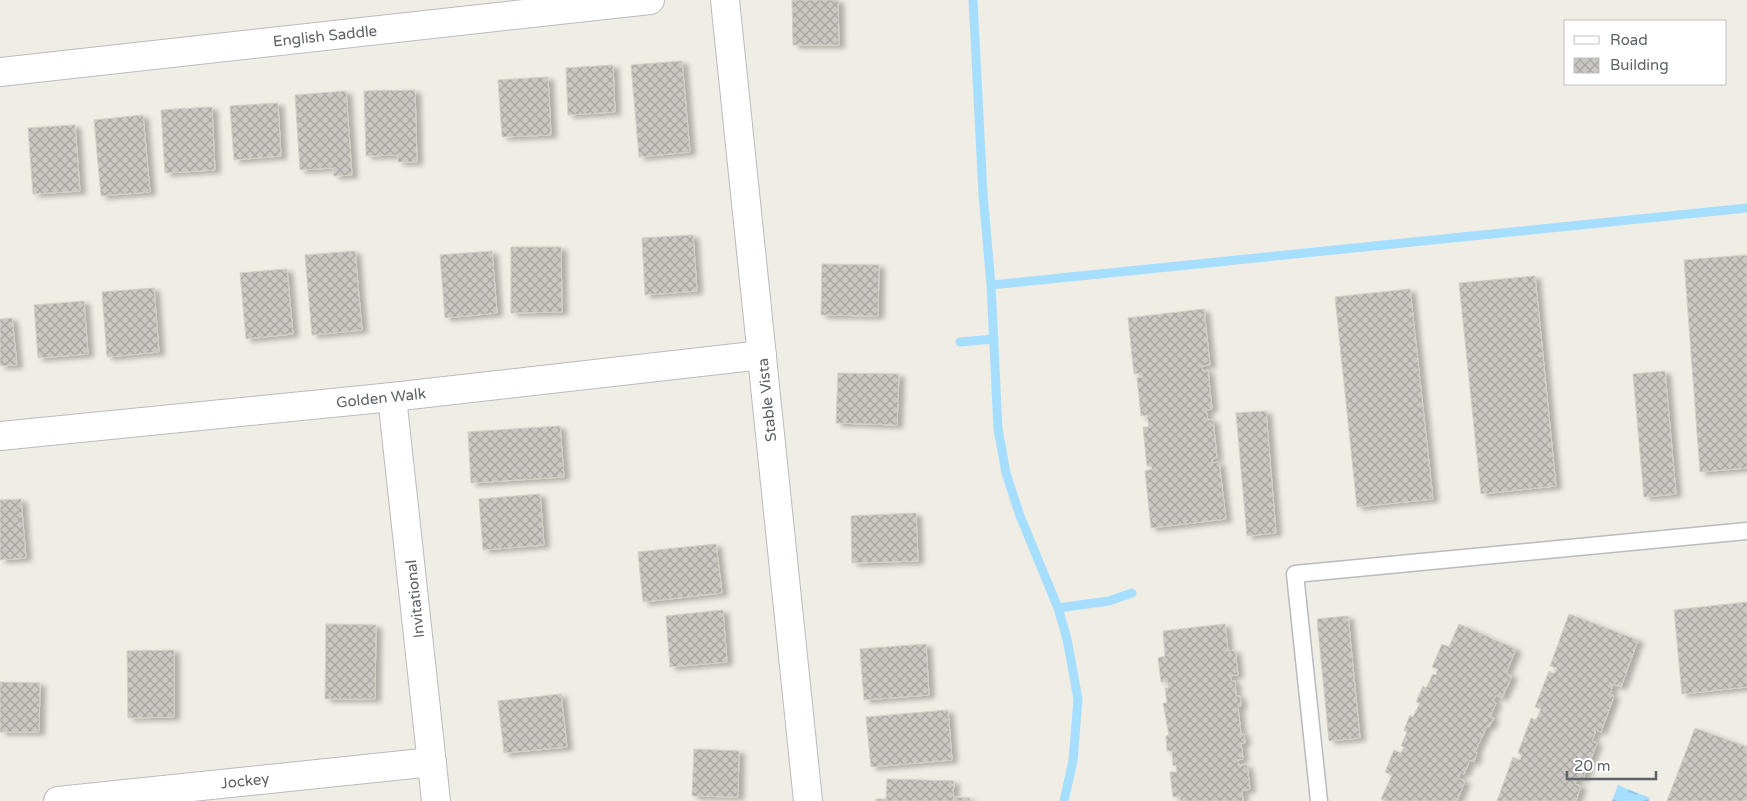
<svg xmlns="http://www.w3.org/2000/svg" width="1747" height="801" viewBox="0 0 1747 801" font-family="'Varela Round',sans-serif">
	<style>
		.water { fill: url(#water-ripples) }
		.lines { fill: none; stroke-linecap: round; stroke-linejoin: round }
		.stream { stroke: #a6deff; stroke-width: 9 }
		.building { fill: url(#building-cross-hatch); stroke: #d5cec3; filter: url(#shadow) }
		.lane-casing { stroke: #b8bbbf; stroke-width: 19 }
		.street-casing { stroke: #b8bbbf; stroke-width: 30 }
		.lane { stroke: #fff; stroke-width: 16 }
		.street { stroke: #fff; stroke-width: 28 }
		.labels { text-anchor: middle; stroke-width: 4; stroke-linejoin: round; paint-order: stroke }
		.street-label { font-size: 15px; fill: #5d6266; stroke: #fff }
	</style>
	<defs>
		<pattern id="water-ripples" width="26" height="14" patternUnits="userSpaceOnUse" patternTransform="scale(1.25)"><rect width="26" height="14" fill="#a6deff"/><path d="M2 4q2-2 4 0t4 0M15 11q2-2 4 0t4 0" fill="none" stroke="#8ab7d2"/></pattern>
		<pattern id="building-cross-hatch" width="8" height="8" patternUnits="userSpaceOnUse" patternTransform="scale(1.25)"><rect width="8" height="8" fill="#cbc7c2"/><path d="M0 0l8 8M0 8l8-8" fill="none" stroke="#a8a5a1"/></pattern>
		<filter id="shadow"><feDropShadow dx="5.5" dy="3" stdDeviation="2.5" flood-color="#0004"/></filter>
	</defs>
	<rect width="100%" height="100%" fill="#f0ede5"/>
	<path class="water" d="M1618 785 1650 798 1649 801H1612Z"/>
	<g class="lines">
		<g class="stream">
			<path d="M973 0 983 194 991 285 998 429 1006 473 1020 516 1058 608 1067 639 1078 699 1073 761 1064 801"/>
			<path d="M991 285 1747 208"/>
			<path d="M960 342 994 339"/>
			<path d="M1058 608 1109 601 1132 593"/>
		</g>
	</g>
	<g class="building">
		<path d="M792 0H838L839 45H793Z"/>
		<path d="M682 61 690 152 639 157 631 65Z"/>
		<path d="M613 65 615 112 568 115 566 68Z"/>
		<path d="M548 77 551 135 502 137 498 80Z"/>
		<path d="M415 90 417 162H398V155L366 156 364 91Z"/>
		<path d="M346 91 352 175 334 176 333 168 300 170 295 95Z"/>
		<path d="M278 103 281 156 234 160 230 106Z"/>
		<path d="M212 107 215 170 165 173 161 110Z"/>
		<path d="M143 115 150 192 101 196 94 120Z"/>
		<path d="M75 125 80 191 33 194 28 128Z"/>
		<path d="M693 235 697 291 645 295 642 238Z"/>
		<path d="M511 247H561L562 312 511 313Z"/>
		<path d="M355 251 362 330 312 335 305 255Z"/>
		<path d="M492 251 497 313 445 318 440 255Z"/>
		<path d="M1747 255V468L1700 472 1684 260Z"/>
		<path d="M822 264 879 265 878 316 821 315Z"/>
		<path d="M287 269 293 334 246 339 240 273Z"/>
		<path d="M1535 276 1556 486 1481 494 1459 283Z"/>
		<path d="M154 288 159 352 107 357 102 292Z"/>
		<path d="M1410 289 1433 499 1357 507 1335 297Z"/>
		<path d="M84 301 88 354 38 358 34 305Z"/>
		<path d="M1204 309 1210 365 1202 366 1203 371 1208 370 1212 409 1206 410 1208 420H1213L1217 458 1212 459V463L1219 462 1226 519 1151 528 1145 471 1152 469 1151 466H1147L1143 427H1149L1147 415 1141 416 1137 378 1143 377 1142 373 1134 374 1128 318Z"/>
		<path d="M12 318 17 365 0 366V319Z"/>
		<path d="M1665 371 1676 494 1644 497 1633 374Z"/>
		<path d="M838 373 899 374 897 425 836 423Z"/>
		<path d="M1266 411 1276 533 1247 536 1236 413Z"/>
		<path d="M560 426 564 477 471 483 468 432Z"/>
		<path d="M540 494 544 545 483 550 479 499Z"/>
		<path d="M21 499 26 558 0 560V500Z"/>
		<path d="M916 513 918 561 852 563 851 516Z"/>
		<path d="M716 544 722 593 643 602 638 552Z"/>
		<path d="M1747 602V687L1682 694 1674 610Z"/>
		<path d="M723 610 727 662 670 667 666 616Z"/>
		<path d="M1569 614 1638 640 1621 687 1613 684 1610 694 1614 696 1601 732 1596 730 1592 741 1597 743 1583 779 1577 777 1575 784 1581 786 1576 801H1497L1513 757 1520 760 1522 755 1518 753 1531 718 1536 720 1541 709 1535 707 1549 671 1554 674 1557 668 1550 666Z"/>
		<path d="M1348 616 1360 738 1329 741 1317 619Z"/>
		<path d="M326 624 376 625 375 699H325Z"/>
		<path d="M1225 624 1228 651 1235 650 1238 675H1231V681H1235L1236 696H1240L1241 706 1238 707 1241 734H1244L1245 743H1241L1243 759 1238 760 1239 765H1247L1250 789 1242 791 1243 801H1180V796L1173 797 1170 772H1177L1176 765 1173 766 1172 751H1167L1166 736 1169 735 1163 703H1167L1165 688H1169L1168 682H1161L1158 658 1165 656 1163 631Z"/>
		<path d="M1459 624 1516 649 1506 673 1512 676 1502 698 1496 695 1493 701 1496 703 1490 717 1494 718 1489 727 1487 726 1475 752 1477 753 1474 762 1470 760 1464 774 1461 772 1458 778 1465 781 1457 801H1385L1381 799 1392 775 1385 772 1394 750 1401 753 1404 747 1401 746 1407 732 1404 730 1410 715 1413 717 1420 703 1416 702 1423 686 1426 688 1433 674 1436 675 1438 669 1432 667 1442 644 1449 647Z"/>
		<path d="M926 644 929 695 864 700 860 649Z"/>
		<path d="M174 650V717L128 718 127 651Z"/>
		<path d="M0 682 40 683 39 732H0Z"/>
		<path d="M561 694 567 747 504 753 498 701Z"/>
		<path d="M948 710 952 760 871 767 866 717Z"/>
		<path d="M1695 728 1747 747V801H1667Z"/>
		<path d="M694 749 739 751 738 797 692 796Z"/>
		<path d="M887 779 954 781 953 797 970 798V801H876V799H886Z"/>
	</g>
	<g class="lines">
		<defs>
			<path id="lane" d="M1319 801 1295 574 1747 531"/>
			<g id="street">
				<path d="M725 0 808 801"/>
				<path d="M0 72 650 0"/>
				<path d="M392 397 436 801"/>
				<path d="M0 436 392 397 762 355"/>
				<path d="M58 801 432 762"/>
			</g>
		</defs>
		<use href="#lane" class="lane-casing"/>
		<use href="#street" class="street-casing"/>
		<use href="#lane" class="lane"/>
		<use href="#street" class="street"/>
	</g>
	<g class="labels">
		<g class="street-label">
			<text transform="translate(325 36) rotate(-6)" y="5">English Saddle</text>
			<text transform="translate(381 398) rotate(-6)" y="5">Golden Walk</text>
			<text transform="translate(767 400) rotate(-96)" y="5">Stable Vista</text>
			<text transform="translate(415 599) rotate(-96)" y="5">Invitational</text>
			<text transform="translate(245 781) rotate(-6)" y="5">Jockey</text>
		</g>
	</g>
	<rect x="1564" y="20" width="162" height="65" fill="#ffffff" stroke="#bec0c2"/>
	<rect x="1574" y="36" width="25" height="8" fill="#ffffff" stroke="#bec0c2"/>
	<text x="1610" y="45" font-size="15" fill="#5d6266">Road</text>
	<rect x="1574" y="58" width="25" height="15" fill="url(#building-cross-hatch)" stroke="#bec0c2"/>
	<text x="1610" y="70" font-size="15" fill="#5d6266">Building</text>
	<path d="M1567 771v8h89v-8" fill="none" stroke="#5d6266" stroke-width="2.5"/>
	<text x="1574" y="771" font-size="15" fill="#5d6266" stroke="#ffffff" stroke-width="4" paint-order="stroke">20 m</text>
</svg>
